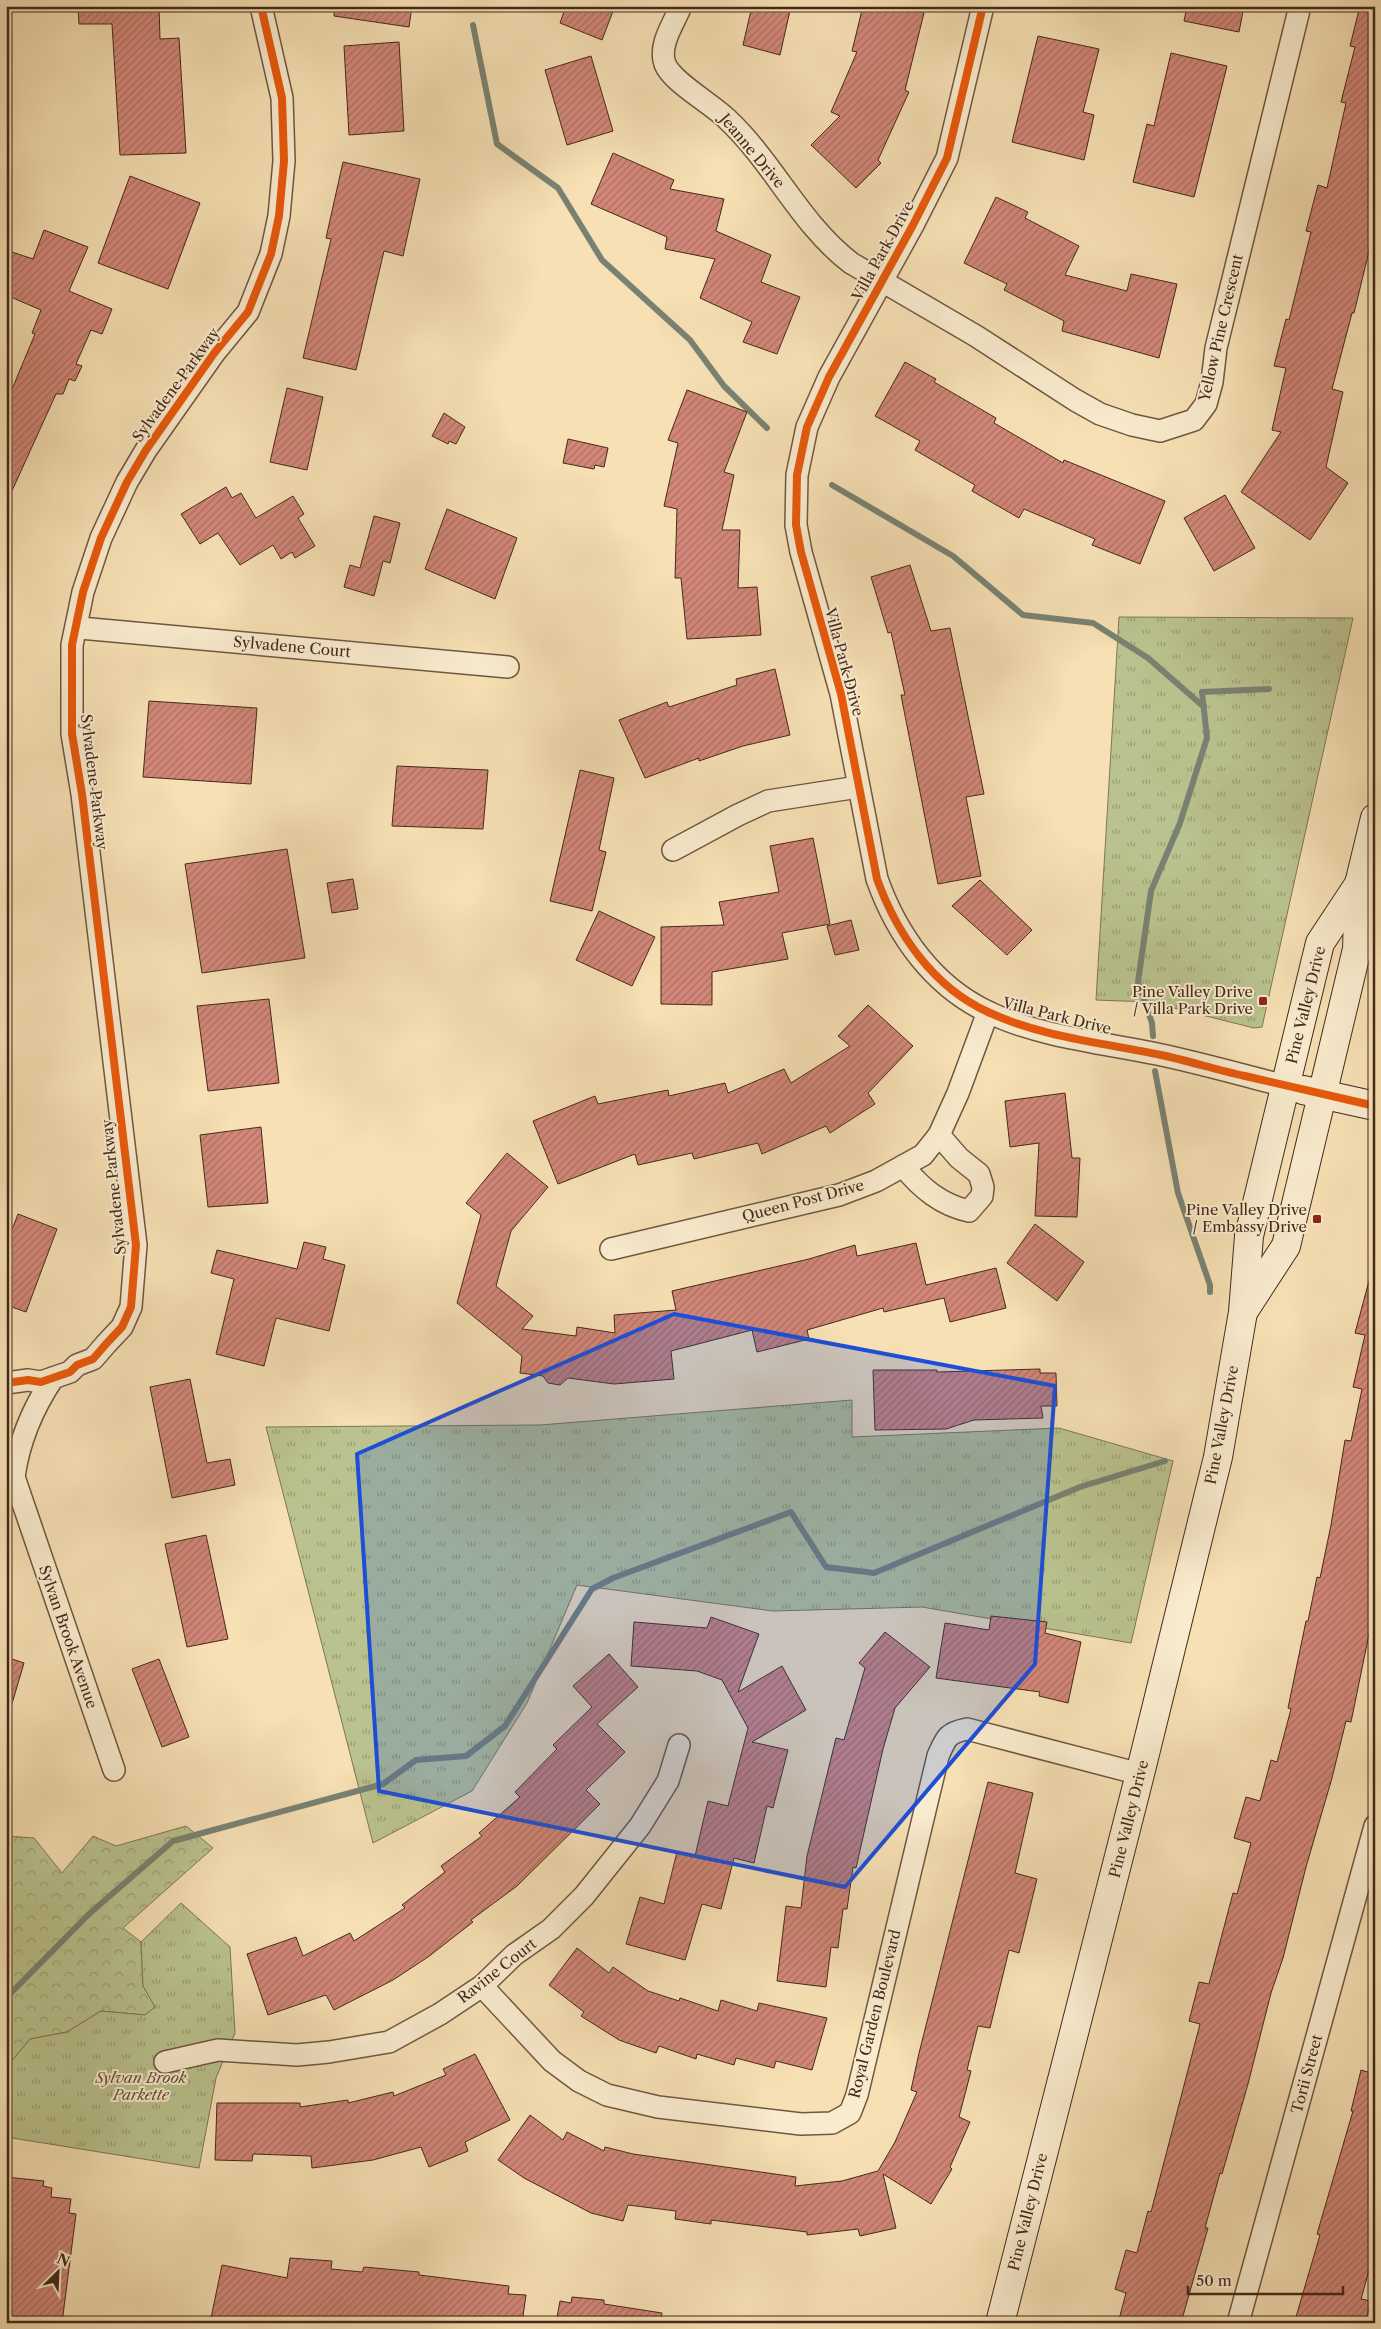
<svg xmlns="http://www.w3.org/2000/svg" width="1381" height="2329" viewBox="0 0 1381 2329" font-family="'Libre Caslon Text',serif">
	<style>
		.forest { fill: url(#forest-crowns); stroke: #7f7654 }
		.park { fill: url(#park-tufts); stroke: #7f7654 }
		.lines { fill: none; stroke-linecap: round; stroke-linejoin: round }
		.stream { stroke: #798272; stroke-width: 6 }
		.building { fill: url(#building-hatch); stroke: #44291a }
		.street-casing { stroke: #705740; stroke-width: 24 }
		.secondary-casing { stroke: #44291a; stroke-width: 30 }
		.street { stroke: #f9ebce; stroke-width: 21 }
		.secondary { stroke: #f9ebce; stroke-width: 28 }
		.cycleway-casing { stroke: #f9ebce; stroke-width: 11 }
		.cycleway { stroke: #e8590c; stroke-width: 8 }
		.marked { fill: #1d4ed8; fill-opacity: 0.2; stroke: #1d4ed8; stroke-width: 4; stroke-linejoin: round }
		.poi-dot { fill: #8f2418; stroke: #f9ebce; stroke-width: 2 }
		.labels { text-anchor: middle; stroke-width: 4; stroke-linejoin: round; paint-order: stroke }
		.street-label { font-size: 15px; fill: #44291a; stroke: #f9ebce }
		.poi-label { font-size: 15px; fill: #44291a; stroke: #f9ebce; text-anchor: end }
		.park-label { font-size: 15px; font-style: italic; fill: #625037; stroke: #f9ebce }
	</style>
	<defs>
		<pattern id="forest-crowns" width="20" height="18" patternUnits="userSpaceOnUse" patternTransform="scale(1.25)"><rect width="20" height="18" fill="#bac38f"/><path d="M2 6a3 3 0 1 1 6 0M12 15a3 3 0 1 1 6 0" fill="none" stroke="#999e74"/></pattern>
		<pattern id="park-tufts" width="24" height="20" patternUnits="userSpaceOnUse" patternTransform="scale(1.25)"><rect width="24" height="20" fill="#bac38f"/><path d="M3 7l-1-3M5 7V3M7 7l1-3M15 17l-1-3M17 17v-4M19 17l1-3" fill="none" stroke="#999e74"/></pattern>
		<pattern id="building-hatch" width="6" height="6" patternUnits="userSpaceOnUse" patternTransform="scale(1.25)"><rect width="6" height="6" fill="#d28779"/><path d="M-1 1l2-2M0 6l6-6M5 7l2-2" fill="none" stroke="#ac6e62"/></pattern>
	</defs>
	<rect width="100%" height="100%" fill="#f6e0b4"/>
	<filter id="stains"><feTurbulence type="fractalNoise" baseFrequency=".004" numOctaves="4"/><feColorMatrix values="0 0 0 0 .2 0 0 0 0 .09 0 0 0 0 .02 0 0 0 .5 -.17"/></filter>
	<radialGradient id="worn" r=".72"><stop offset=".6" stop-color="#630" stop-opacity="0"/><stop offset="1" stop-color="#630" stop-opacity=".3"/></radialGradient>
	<path class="forest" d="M186 1826 213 1848 123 1928 141 1942 143 1986 156 2007 145 2015 101 2011 67 2032 30 2039 6 2068V1836L34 1838 62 1873 93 1836 116 1846Z"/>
	<g class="park">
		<path d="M1119 617 1353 618 1262 1027 1254 1028 1150 1002 1096 1000Z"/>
		<path d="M852 1400V1437L1059 1428 1173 1461 1131 1643 922 1607 773 1611 577 1585 527 1703 472 1791 373 1843 266 1427 540 1425Z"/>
		<path d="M181 1903 230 1947 235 2033 216 2078 199 2168 6 2137V2068L30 2039 67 2032 101 2011 145 2015 155 2007 143 1986 141 1942Z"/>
	</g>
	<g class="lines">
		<g class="stream">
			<path d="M473 25 497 144 558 188 602 260 690 340 724 386 767 428"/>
			<path d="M832 485 953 556 1023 615 1093 623 1148 658 1204 707"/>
			<path d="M1153 1036 1152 1023 1138 982 1151 891 1180 823 1207 738 1202 692 1269 689"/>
			<path d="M1155 1071 1178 1193 1210 1285V1292"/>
			<path d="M6 1998 89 1914 173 1841 383 1784 416 1760 466 1756 505 1726 592 1589 613 1578 791 1512 826 1567 874 1573 1080 1487 1165 1461"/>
		</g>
	</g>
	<g class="building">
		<path d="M78 6H159L160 39 179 38 186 153 120 155 112 24H79Z"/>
		<path d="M335 6H412L409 27 334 16Z"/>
		<path d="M566 6H615L602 40 560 23Z"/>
		<path d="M752 6H791L780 55 743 45Z"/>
		<path d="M863 6H894L924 13 905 90 909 92 878 160 881 163 856 188 811 145 840 116 831 112 857 52 852 51Z"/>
		<path d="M1187 6H1244L1239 32 1184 21Z"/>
		<path d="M1360 6H1375V248L1370 247 1354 313H1352L1332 389 1343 392 1326 467 1348 483 1310 540 1241 492 1281 432 1272 430 1286 368 1274 366 1286 319 1289 320 1311 232 1306 231 1318 185 1327 188 1346 103 1341 102 1355 47 1350 46Z"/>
		<path d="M1038 36 1099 49 1083 112 1094 115 1084 160 1012 142Z"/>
		<path d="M399 42 404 131 349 135 344 46Z"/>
		<path d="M1171 53 1227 66 1194 197 1133 182 1147 124 1154 126Z"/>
		<path d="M591 56 613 131 567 145 545 70Z"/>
		<path d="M613 153 674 180 670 189 724 199 716 231 771 255 761 282 800 297 777 354 743 342 752 322 700 298 715 259 665 249 667 237 591 204Z"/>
		<path d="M343 162 420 179 403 256 384 251 356 370 303 358 331 239 326 238Z"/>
		<path d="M130 176 200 203 168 289 98 263Z"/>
		<path d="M996 197 1028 212 1025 218 1079 246 1065 275 1127 291 1131 274 1177 284 1159 358 1062 331 1064 321 1004 290 1007 284 964 263Z"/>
		<path d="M44 230 88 247 69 291 112 309 102 334 91 330 76 364 82 366 75 381 69 379 63 394H56L6 504V392L10 394 35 334 32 333 41 310 6 295V250L33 259Z"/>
		<path d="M905 362 936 379 934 382 996 418 994 423 1063 463 1064 460 1165 501 1140 564 1092 545 1095 539 1024 509 1019 518 972 491 975 485 915 450 920 441 875 416Z"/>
		<path d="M287 388 323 397 307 470 270 462Z"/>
		<path d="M687 390 747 412 724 472 734 475 722 530H740L738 588 757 587 761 635 687 639 681 578H675L677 509 664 506 678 443 668 440Z"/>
		<path d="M444 413 465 427 456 444 449 441 448 444 432 436Z"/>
		<path d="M568 439 608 448 604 467 595 465 594 469 563 463Z"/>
		<path d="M226 487 232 498 241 493 256 518 293 496 304 514 298 518 315 546 295 558 292 552 281 559 273 545 240 565 218 533 200 544 181 514Z"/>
		<path d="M1225 495 1255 548 1214 571 1184 518Z"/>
		<path d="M447 509 517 538 495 599 425 569Z"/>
		<path d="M374 516 400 523 390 563 383 561 374 596 344 587 350 565 360 568Z"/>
		<path d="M910 565 931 631 950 628 984 794 966 797 981 876 938 884 901 695H905L891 632 888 633 871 577Z"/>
		<path d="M775 669 790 735 743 746 699 761V758L645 778 619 720 667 702 669 707 737 685 736 679Z"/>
		<path d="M149 701 257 708 251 784 143 777Z"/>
		<path d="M397 766 488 770 483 829 392 826Z"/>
		<path d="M580 770 614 778 599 850 606 852 592 911 550 901Z"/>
		<path d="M813 838 830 924 782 933 788 959 712 972V1005L661 1004V927L724 925 719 902 779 892 770 846Z"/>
		<path d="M287 849 305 958 202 973 185 864Z"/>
		<path d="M353 879 358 909 332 913 327 883Z"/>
		<path d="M980 880 1032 930 1007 955 952 906Z"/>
		<path d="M599 911 655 937 632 986 576 960Z"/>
		<path d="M851 920 859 950 835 955 827 926Z"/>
		<path d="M269 999 279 1083 208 1091 197 1006Z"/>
		<path d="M868 1005 913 1046 868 1093 875 1104 830 1133 826 1126 762 1154 758 1143 694 1159 692 1153 638 1165 635 1154 558 1184 533 1121 595 1096 598 1104 668 1090 669 1096 725 1083 728 1093 784 1069 791 1083 850 1046 838 1036Z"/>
		<path d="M1065 1093 1072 1158H1080L1077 1217 1035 1216 1039 1143 1010 1147 1005 1101Z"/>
		<path d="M261 1127 268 1203 208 1207 200 1135Z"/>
		<path d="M507 1153 548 1187 511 1231 496 1286 533 1316 522 1329 576 1336 577 1327 615 1333 614 1315 676 1310 672 1291 809 1259 855 1245 857 1256 916 1243 926 1285 996 1268 1006 1308 950 1322 944 1298 884 1312 883 1308 807 1330 809 1339 757 1352 752 1330 671 1351 674 1379 614 1384 568 1378 560 1385 548 1383 543 1376 520 1373 522 1356 457 1303 481 1215 466 1203Z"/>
		<path d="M18 1214 57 1229 26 1312 6 1305V1246Z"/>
		<path d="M1035 1224 1084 1262 1057 1301 1007 1263Z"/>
		<path d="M304 1242 326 1247 323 1259 345 1265 329 1331 276 1318 264 1366 216 1354 234 1279 211 1273 217 1250 297 1269Z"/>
		<path d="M1369 1281H1375V1605L1351 1722 1346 1721 1332 1778 1306 1867 1283 1958 1271 1993 1248 2084 1222 2174 1220 2173 1205 2228H1208L1181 2323H1118L1126 2293 1115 2289 1126 2250 1137 2253 1148 2211 1151 2212 1200 2024 1189 2021 1199 1982 1209 1984 1233 1893 1237 1894 1251 1843 1234 1838 1246 1797 1260 1801 1271 1760 1277 1762 1291 1709 1288 1708 1306 1621H1308L1317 1577 1320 1578 1331 1525 1345 1440 1351 1441 1362 1389 1353 1387 1365 1335 1355 1333Z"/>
		<path d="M1040 1369V1373H1056L1057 1406H1041L1043 1418 974 1420 946 1429 875 1430 873 1370H937V1372Z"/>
		<path d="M190 1379 207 1463 230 1459 235 1485 172 1498 150 1387Z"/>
		<path d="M206 1535 228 1639 187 1647 165 1544Z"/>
		<path d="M991 1616 1047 1622 1045 1633 1081 1642 1068 1703 1039 1696 1040 1692 936 1678 945 1623 989 1630Z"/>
		<path d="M711 1617 759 1634 738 1692 782 1666 806 1710 752 1742 788 1750 773 1808 767 1806 754 1863 734 1858 721 1909 702 1904 685 1960 626 1944 640 1897 664 1904 677 1852 695 1856 708 1801 728 1806 748 1728 722 1680 697 1671 631 1666 634 1622 707 1628Z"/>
		<path d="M885 1632 930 1667 895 1708 883 1749 856 1868 853 1867 847 1909H843L838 1948 831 1947 826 1987 777 1981 786 1906 801 1908 807 1856 836 1738 844 1740 865 1668 859 1663Z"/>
		<path d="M609 1654 638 1687 597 1724 625 1752 586 1790 600 1804 517 1886 471 1920 473 1922 428 1957 393 1980 334 2010 326 1995 268 2015 247 1954 296 1937 303 1956 350 1933 354 1941 405 1908 402 1905 445 1872 441 1866 482 1836 479 1833 520 1797 515 1792 557 1749 553 1745 592 1707 573 1686Z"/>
		<path d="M6 1657 24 1663 11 1707H6Z"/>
		<path d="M159 1659 189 1737 162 1747 132 1669Z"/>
		<path d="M988 1782 1033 1793 1015 1873 1037 1879 1019 1953 1009 1950 990 2028 978 2026 967 2070 971 2071 959 2117 970 2122 950 2167 952 2169 931 2204 883 2174 896 2228 860 2236 858 2229 807 2235V2232L711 2220V2224L675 2219 676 2211 628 2205 623 2221 591 2213 524 2178 498 2160 530 2115 563 2140 567 2132 604 2151 605 2147 633 2154 796 2177 795 2186 842 2181 878 2171 895 2142 917 2092 911 2090 919 2053Z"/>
		<path d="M577 1948 609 1973 613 1967 648 1991 679 2001 680 1998 718 2011 721 2000 757 2011 759 2003 827 2018 812 2070 776 2061 774 2068 736 2058 734 2065 697 2054 696 2059 659 2046 656 2053 619 2040 581 2016 584 2012 549 1985Z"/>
		<path d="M475 2054 510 2120 465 2142 468 2151 429 2167 421 2147 373 2160 312 2168 311 2156 253 2154 252 2161 215 2160 217 2103H300V2107L348 2100V2103L393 2092 394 2096 446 2075 443 2069Z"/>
		<path d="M1361 2070 1375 2074V2249L1361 2299 1371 2301 1365 2323H1316L1296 2317 1320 2235 1317 2234 1353 2111H1351Z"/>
		<path d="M6 2177 44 2181 43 2186 52 2188 51 2197 71 2199 69 2213 76 2214 62 2323H6Z"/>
		<path d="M290 2258 332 2261 331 2269 362 2272 364 2267 419 2272V2275L509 2286 508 2294 526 2295 522 2323H210L222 2265 287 2278Z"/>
		<path d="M572 2297 604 2300V2304L662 2313 661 2323H556L560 2301 571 2303Z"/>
	</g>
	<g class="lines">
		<defs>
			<g id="street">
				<path d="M681 6C674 23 658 45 665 64 672 82 712 104 727 119 774 163 800 224 851 263L976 336 1075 400 1100 414 1132 425 1160 431 1194 420 1206 404 1212 382 1216 348 1300 6"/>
				<path d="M983 6 947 158 913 225 829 377 807 427 797 475 796 525 801 552 841 694 877 879C897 935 933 986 988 1012 1037 1036 1103 1043 1157 1054 1200 1063 1242 1075 1285 1086"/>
				<path d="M76 630 80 628 508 667"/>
				<path d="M673 850 738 815 768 801 858 787"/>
				<path d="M903 1166C921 1188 941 1205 969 1211L982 1196 983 1187 979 1174 959 1158 939 1135"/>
				<path d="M611 1249 839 1195 876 1181 923 1155 939 1135 958 1093 988 1012"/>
				<path d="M53 1378C33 1408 19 1440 14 1477L114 1770"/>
				<path d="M6 1383 28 1380 41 1382 70 1372 77 1365 93 1359 106 1344 122 1327 131 1307 136 1245 82 794 72 734V645L83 592 101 538 127 482 146 450 215 352 248 312 271 254 279 216 284 161 282 98 261 6"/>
				<path d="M482 1986 552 2061 579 2081 607 2095 658 2107 801 2124 832 2123 850 2113 857 2095 938 1756C946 1738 947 1733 967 1729L1140 1774"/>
				<path d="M165 2062 218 2050 297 2055 329 2052 389 2042 440 2014 482 1986 514 1955 551 1929 584 1896 640 1826 668 1781 679 1745"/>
				<path d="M1238 2323 1375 1826"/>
			</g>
			<g id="secondary">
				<path d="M1303 1090 1375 1106"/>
				<path d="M1245 1309 1286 1246 1357 949 1359 884 1375 818"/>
				<path d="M1000 2323 1140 1774 1218 1457 1243 1312 1249 1236 1320 943 1359 884"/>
			</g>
		</defs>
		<use href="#street" class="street-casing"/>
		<use href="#secondary" class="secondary-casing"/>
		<use href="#street" class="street"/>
		<use href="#secondary" class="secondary"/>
		<defs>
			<g id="cycleway">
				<path d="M983 6 947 158 913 225 829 377 807 427 797 475 796 525 801 552 841 694 877 879C897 934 933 987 988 1012 1041 1037 1104 1043 1161 1055 1189 1061 1217 1070 1245 1076 1289 1086 1332 1096 1375 1106"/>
				<path d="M6 1383 28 1380 41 1382 70 1372 77 1365 93 1359 106 1344 122 1327 131 1307 136 1245 82 794 72 734V645L83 592 101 538 127 482 146 450 215 352 248 312 271 254 279 216 284 161 282 98 261 6"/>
			</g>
		</defs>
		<use href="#cycleway" class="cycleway-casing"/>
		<use href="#cycleway" class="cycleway"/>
	</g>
	<path class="marked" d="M674 1314 1055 1386 1035 1664 845 1887 379 1791 357 1454Z"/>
	<g class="poi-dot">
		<rect x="1258" y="996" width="10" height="10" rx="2.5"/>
		<rect x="1312" y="1214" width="10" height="10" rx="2.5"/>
	</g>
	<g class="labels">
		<g class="street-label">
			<text transform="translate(752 151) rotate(50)" y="5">Jeanne Drive</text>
			<text transform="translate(883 251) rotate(-61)" y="5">Villa Park Drive</text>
			<text transform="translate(1221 328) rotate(-77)" y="5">Yellow Pine Crescent</text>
			<text transform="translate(176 385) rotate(-54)" y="5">Sylvadene Parkway</text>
			<text transform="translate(292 647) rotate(5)" y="5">Sylvadene Court</text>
			<text transform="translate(844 662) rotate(75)" y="5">Villa Park Drive</text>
			<text transform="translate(94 782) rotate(83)" y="5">Sylvadene Parkway</text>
			<text transform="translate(1306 1005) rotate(-76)" y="5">Pine Valley Drive</text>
			<text transform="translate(1057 1016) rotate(14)" y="5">Villa Park Drive</text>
			<text transform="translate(114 1187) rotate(-96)" y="5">Sylvadene Parkway</text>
			<text transform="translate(803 1201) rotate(-15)" y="5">Queen Post Drive</text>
			<text transform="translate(1222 1425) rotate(-79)" y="5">Pine Valley Drive</text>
			<text transform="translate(68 1637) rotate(71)" y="5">Sylvan Brook Avenue</text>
			<text transform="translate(1129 1819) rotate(-76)" y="5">Pine Valley Drive</text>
			<text transform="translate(497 1971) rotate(-38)" y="5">Ravine Court</text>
			<text transform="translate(875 2014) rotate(-76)" y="5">Royal Garden Boulevard</text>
			<text transform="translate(1307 2074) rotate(-75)" y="5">Torii Street</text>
			<text transform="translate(1028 2212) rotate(-76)" y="5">Pine Valley Drive</text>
		</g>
		<g class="poi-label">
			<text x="1253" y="997">Pine Valley Drive<tspan x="1253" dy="17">/ Villa Park Drive</tspan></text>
			<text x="1307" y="1215">Pine Valley Drive<tspan x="1307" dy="17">/ Embassy Drive</tspan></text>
		</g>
		<g class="park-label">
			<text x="141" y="2083">Sylvan Brook<tspan x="141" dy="17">Parkette</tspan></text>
		</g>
	</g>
	<rect width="1381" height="2329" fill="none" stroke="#f6e0b4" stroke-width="25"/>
	<rect x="8" y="8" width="1366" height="2314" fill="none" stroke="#44291a" stroke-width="2.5"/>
	<rect x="12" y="12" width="1356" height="2304" fill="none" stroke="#44291a"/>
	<g transform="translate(58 2272) rotate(24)" stroke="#f9ebce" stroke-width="4" paint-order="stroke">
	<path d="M0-4L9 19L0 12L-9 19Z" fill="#44291a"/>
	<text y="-8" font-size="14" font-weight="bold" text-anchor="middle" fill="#44291a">N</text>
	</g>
	<path d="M1188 2286v8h155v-8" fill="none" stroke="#44291a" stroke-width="2.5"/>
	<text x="1196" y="2286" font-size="15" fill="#44291a" stroke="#f9ebce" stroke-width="4" paint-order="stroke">50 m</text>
	<rect width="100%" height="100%" filter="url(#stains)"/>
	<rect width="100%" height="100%" fill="url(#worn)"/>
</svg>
